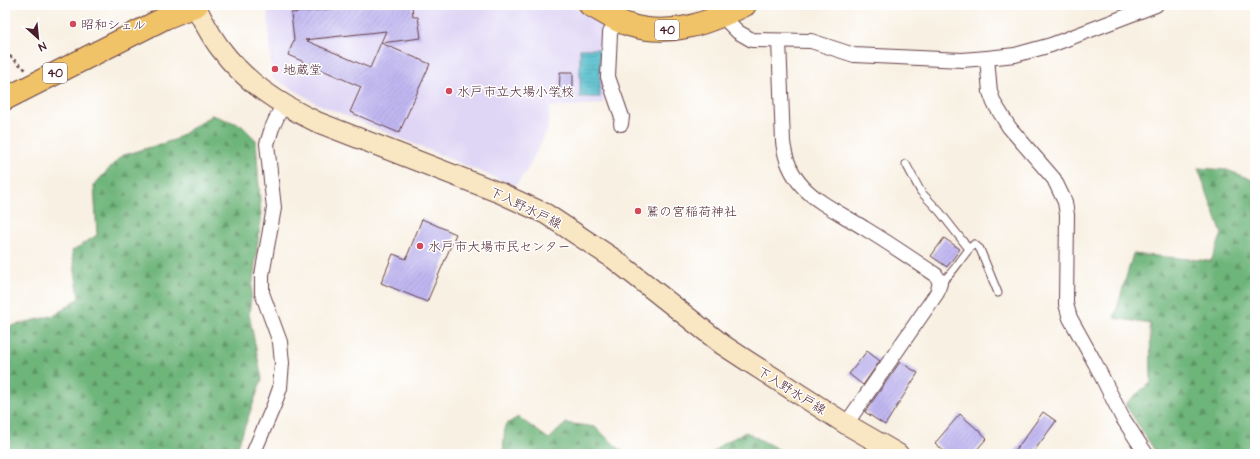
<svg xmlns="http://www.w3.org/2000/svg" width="1260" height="459" viewBox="0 0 1260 459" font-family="'Architects Daughter','Klee One',sans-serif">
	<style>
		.built { fill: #dfd5f5 }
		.forest { fill: url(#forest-firs); stroke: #5c6a52 }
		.water { fill: url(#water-rules); stroke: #4f6f7c }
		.building { fill: url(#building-hatch); fill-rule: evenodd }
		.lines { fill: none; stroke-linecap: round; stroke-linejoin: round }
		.lane-casing { stroke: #643e46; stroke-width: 9 }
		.street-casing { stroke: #643e46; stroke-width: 16 }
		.secondary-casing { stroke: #643e46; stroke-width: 22 }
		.primary-casing { stroke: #643e46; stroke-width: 24 }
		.path { stroke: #643e46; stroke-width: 2.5; stroke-dasharray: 3 3; stroke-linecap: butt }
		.lane { stroke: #fff; stroke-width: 7 }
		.street { stroke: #fff; stroke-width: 14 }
		.secondary { stroke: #f9e7c3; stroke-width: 20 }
		.primary { stroke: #f1c369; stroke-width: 22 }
		.poi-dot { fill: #d1495b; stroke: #fff; stroke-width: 1.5 }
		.labels { text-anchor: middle; stroke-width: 3; stroke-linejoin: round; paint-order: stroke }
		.shield { fill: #fff; stroke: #80626b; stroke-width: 1 }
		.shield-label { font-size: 12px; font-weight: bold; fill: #4a1f2b }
		.poi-label { font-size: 13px; fill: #4a1f2b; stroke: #fff; text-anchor: start }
		.street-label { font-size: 13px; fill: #4a1f2b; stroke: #fff }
	</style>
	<defs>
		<pattern id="forest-firs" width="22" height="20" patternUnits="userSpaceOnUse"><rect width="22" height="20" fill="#6eb57a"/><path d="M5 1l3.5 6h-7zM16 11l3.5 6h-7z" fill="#5c9364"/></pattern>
		<pattern id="water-rules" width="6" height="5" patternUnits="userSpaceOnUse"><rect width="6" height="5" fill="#54bfce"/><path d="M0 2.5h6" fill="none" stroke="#489ba7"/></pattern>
		<pattern id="building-hatch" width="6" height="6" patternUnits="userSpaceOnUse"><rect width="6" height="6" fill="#c0b7f1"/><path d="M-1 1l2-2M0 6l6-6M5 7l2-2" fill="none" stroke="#a69dcf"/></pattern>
	</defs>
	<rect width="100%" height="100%" fill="#fff"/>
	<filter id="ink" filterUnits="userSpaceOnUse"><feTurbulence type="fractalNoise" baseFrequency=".025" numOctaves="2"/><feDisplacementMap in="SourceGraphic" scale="8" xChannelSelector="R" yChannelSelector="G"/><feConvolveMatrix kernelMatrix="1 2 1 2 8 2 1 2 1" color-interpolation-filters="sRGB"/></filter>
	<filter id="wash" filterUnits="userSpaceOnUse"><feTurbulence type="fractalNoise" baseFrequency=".012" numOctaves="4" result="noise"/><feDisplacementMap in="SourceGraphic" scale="16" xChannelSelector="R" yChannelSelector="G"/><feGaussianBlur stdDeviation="0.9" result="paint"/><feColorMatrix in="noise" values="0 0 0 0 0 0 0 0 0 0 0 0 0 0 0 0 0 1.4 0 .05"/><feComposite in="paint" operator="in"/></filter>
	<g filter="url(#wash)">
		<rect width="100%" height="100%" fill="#f8f0e2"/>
		<path class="built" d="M267 5H571L607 25 603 104 550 107 548 129 526 172 515 186 318 104 272 77Z"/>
		<g class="forest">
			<path d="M212 115 241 125 256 140 261 217 249 314 262 379 235 454H5V332L11 326 55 315 79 298 72 251 97 235 94 185 121 156 174 140Z"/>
			<path d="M1198 168 1227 170 1255 181V454H1157L1125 404 1151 382 1150 324 1114 318 1133 254 1211 261 1222 234Z"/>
			<path d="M518 417 549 439 566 423 595 427 625 454H503L505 425Z"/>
			<path d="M746 432 787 454H711L722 444Z"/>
		</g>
		<rect class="water" x="580" y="49" width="20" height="48"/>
		<g id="blocks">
			<g class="building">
				<path d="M371 5H412L413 17H418L421 38 381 43 430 64 399 133 350 112 361 87 288 55 294 40 291 13ZM386 31 370 68 305 40Z"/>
				<path d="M560 72H573V98H559Z"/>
				<path d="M422 219 456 234 427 302 381 283 393 254 406 259Z"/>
				<path d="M944 238 960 249 947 267 931 256Z"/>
				<path d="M867 351 880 361 863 385 849 374Z"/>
				<path d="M900 362 918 373 885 425 865 412Z"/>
				<path d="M1043 412 1056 421 1032 454H1013Z"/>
				<path d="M960 414 987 438 973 454H947L935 443Z"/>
			</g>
		</g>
	</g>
	<g filter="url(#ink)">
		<use href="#blocks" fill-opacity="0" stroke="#643e46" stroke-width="1"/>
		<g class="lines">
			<defs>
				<g id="lane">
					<path d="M906 164 921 192 940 212 969 249"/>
					<path d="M940 283C955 273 961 256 974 244L980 249 998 293"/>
				</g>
				<g id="street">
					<path d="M724 16 729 23 738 32 752 40 811 41 854 55 962 60 987 58 1015 55 1051 45 1156 5"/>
					<path d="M616 20 610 33 608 77 622 117 621 124"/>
					<path d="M779 41 783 142C785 159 791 174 803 187 819 204 844 215 864 228 889 243 912 259 936 275L940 283 937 293 846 424"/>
					<path d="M987 58 990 92 994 103 1009 127 1054 179 1065 202 1067 215 1066 304 1070 318 1095 363 1122 417 1146 454"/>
					<path d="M253 454 274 405 280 388 282 363 280 342 262 293V275L274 208 267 144 272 128 283 104"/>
				</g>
				<path id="secondary" d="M195 5C202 19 210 35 220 48 245 82 279 104 317 122L500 193 546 214 614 259 723 345 749 362 846 424 898 454"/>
				<g id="primary">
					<path d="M590 5C603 12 615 21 629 25 670 38 708 23 745 5"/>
					<path d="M5 99 165 18 197 5"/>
				</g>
			</defs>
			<use href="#lane" class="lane-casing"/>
			<use href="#street" class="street-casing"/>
			<use href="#secondary" class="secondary-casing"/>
			<use href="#primary" class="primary-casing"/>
			<path class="path" d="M5 52 26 70"/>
			<use href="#lane" class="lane"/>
			<use href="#street" class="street"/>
			<use href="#secondary" class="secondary"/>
			<use href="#primary" class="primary"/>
		</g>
	</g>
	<g class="poi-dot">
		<circle cx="73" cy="24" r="4"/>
		<circle cx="275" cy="69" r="4"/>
		<circle cx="449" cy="91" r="4"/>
		<circle cx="638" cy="211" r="4"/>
		<circle cx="420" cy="246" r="4"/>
	</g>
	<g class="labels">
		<g class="shield">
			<rect x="655" y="20" width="24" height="20" rx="3"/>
			<rect x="43" y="63" width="24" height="20" rx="3"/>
		</g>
		<g class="shield-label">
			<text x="667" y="34">40</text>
			<text x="55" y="77">40</text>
		</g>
		<g class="poi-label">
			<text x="81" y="29">昭和シェル</text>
			<text x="283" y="74">地蔵堂</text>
			<text x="457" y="96">水戸市立大場小学校</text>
			<text x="646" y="216">鷲の宮稲荷神社</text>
			<text x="428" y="251">水戸市大場市民センター</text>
		</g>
		<g class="street-label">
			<text transform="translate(526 207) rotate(26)" y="5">下入野水戸線</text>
			<text transform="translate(792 390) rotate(32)" y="5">下入野水戸線</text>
		</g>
	</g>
	<rect width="1260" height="459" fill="none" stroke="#fff" stroke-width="20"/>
	<g transform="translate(38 38) rotate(153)" stroke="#ffffff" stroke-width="3" paint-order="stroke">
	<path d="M0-3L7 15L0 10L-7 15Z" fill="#4a1f2b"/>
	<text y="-6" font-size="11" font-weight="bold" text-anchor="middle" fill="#4a1f2b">N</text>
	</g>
</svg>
